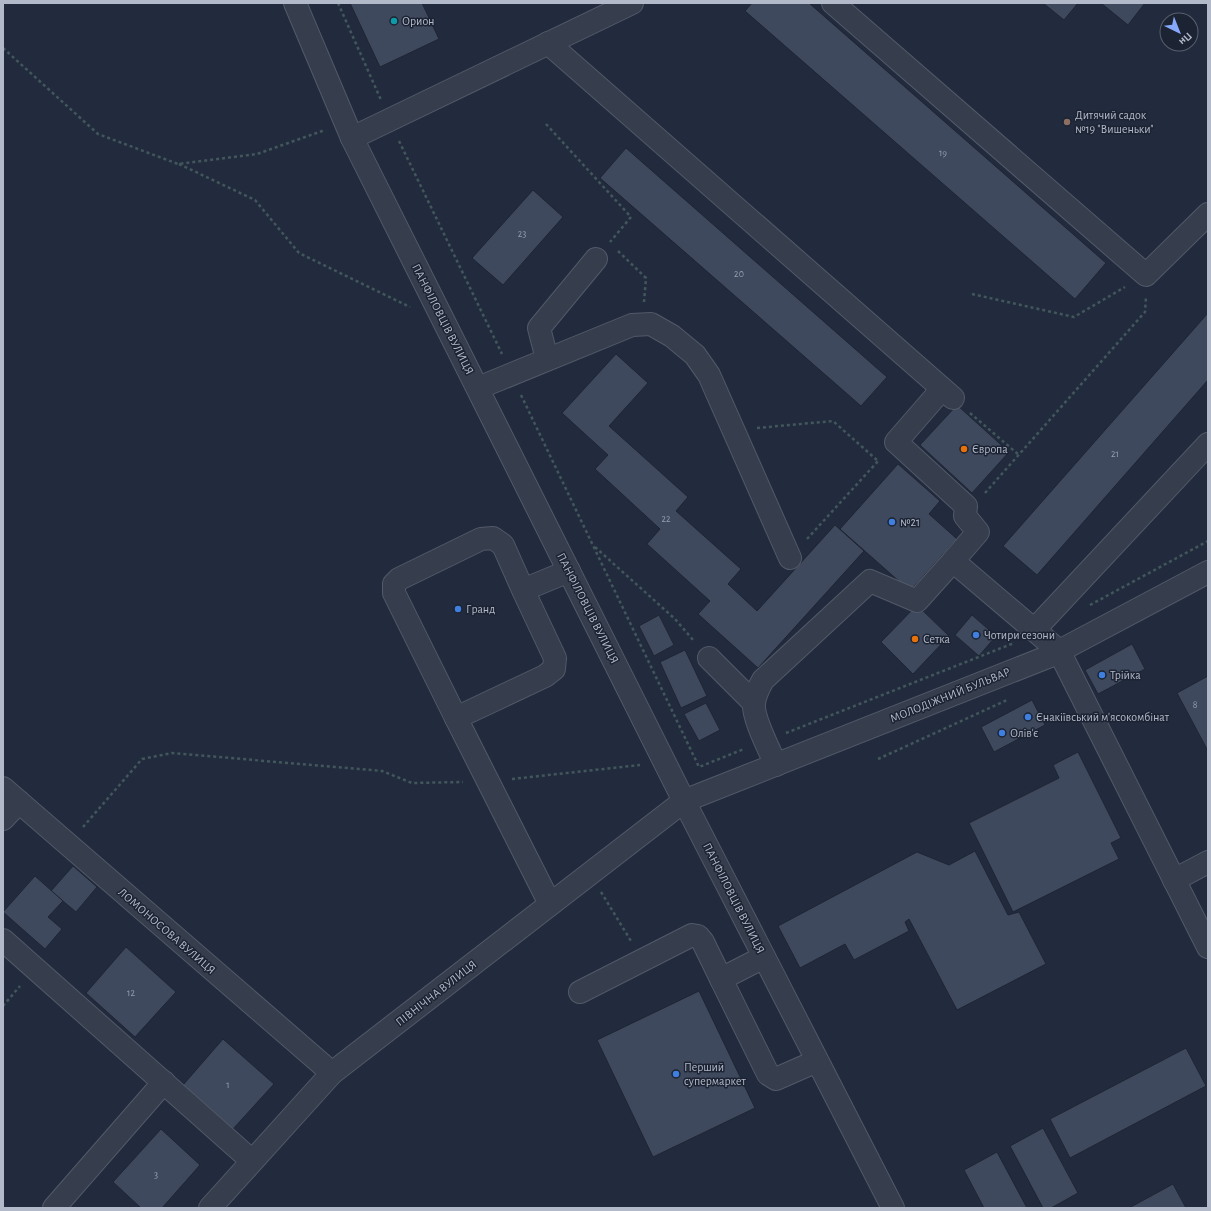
<svg xmlns="http://www.w3.org/2000/svg" width="1211" height="1211" viewBox="0 0 1211 1211" font-family="'Alegreya Sans',sans-serif">
	<style>
		.building { fill: #3e495d; stroke: #1e2534 }
		.lines { fill: none; stroke-linecap: round; stroke-linejoin: round }
		.minor-casing { stroke: #525968; stroke-width: 24 }
		.path { stroke: #42565b; stroke-width: 2.5; stroke-dasharray: 3 3; stroke-linecap: butt }
		.minor { stroke: #363e4d; stroke-width: 22 }
		.culture-dot { fill: #0f9aa8; stroke: #1c2332; stroke-width: 1.5 }
		.education-dot { fill: #8d6e63; stroke: #1c2332; stroke-width: 1.5 }
		.food-dot { fill: #e8710a; stroke: #1c2332; stroke-width: 1.5 }
		.shop-dot { fill: #3f7fe0; stroke: #1c2332; stroke-width: 1.5 }
		.labels { text-anchor: middle; stroke-width: 3; stroke-linejoin: round; paint-order: stroke }
		.number-label { font-size: 10px; fill: #959dae }
		.poi-label { font-size: 12px; fill: #b2b9c9; stroke: #1c2332; text-anchor: start }
		.street-label { font-size: 12px; fill: #b2b9c9; stroke: #1c2332 }
	</style>
	<rect width="100%" height="100%" fill="#222b3d"/>
	<g class="building">
		<path d="M350 3H422L439 39 380 67Z"/>
		<path d="M752 3H809L1106 263 1075 299 745 11Z"/>
		<path d="M1043 3H1078L1064 20Z"/>
		<path d="M1101 3H1145L1128 25Z"/>
		<path d="M626 148 887 377 861 406 600 178Z"/>
		<path d="M533 190 563 217 503 285 472 258Z"/>
		<path d="M1208 313V380L1037 575 1003 546Z"/>
		<path d="M616 354 648 383 609 426 688 497 676 511 741 569 728 584 757 611 835 525 864 551 758 668 698 614 710 601 647 544 660 529 595 469 608 455 562 413Z"/>
		<path d="M957 405 1009 452 972 493 920 445Z"/>
		<path d="M898 464 940 501 929 514 957 539 910 591 840 529Z"/>
		<path d="M917 605 949 636 913 674 881 642Z"/>
		<path d="M659 615 674 645 654 656 639 626Z"/>
		<path d="M972 615 996 636 979 656 955 635Z"/>
		<path d="M1132 644 1145 669 1098 694 1085 670Z"/>
		<path d="M685 650 707 696 681 708 660 662Z"/>
		<path d="M1208 676V751L1177 693Z"/>
		<path d="M1032 700 1045 725 994 752 981 727Z"/>
		<path d="M706 703 720 730 699 741 684 714Z"/>
		<path d="M1078 752 1121 838 1111 843 1119 859 1013 912 969 823 1059 778 1053 765Z"/>
		<path d="M975 851 1008 915 1019 912 1046 964 957 1010 909 919 905 922 909 931 854 960 845 944 800 968 778 926 917 852 949 865Z"/>
		<path d="M73 866 97 887 76 912 51 891Z"/>
		<path d="M35 876 63 901 48 917 62 929 45 949 3 912Z"/>
		<path d="M126 947 176 992 135 1037 86 993Z"/>
		<path d="M699 991 755 1108 653 1157 597 1040Z"/>
		<path d="M223 1039 274 1084 233 1129 183 1085Z"/>
		<path d="M1186 1048 1206 1086 1070 1158 1050 1119Z"/>
		<path d="M1043 1128 1078 1193 1051 1208H1043L1010 1146Z"/>
		<path d="M161 1129 200 1165 162 1208H141L113 1182Z"/>
		<path d="M997 1152 1027 1208H984L964 1170Z"/>
		<path d="M1173 1184 1186 1208H1129Z"/>
	</g>
	<g class="lines">
		<defs>
			<g id="minor">
				<path d="M295 3 352 138 684 801 893 1208"/>
				<path d="M833 3 1146 275 1208 214"/>
				<path d="M548 43 953 398"/>
				<path d="M352 138 632 3"/>
				<path d="M547 359 539 328 596 259"/>
				<path d="M478 388 632 325 651 324 672 336 695 355 709 375 790 558"/>
				<path d="M942 389 896 442 966 506 965 516 978 532 953 561 1059 651 1208 947"/>
				<path d="M523 590 503 545 493 538 481 539 399 579 394 584V593L456 718 545 676 554 669 555 658 523 590 569 571"/>
				<path d="M1034 630 1208 444"/>
				<path d="M709 658 754 703"/>
				<path d="M456 718 550 904"/>
				<path d="M776 765C770 751 752 717 754 703 755 695 759 687 763 680L870 581 917 601 953 561"/>
				<path d="M3 788 332 1073"/>
				<path d="M3 819 19 802"/>
				<path d="M1174 880 1208 862"/>
				<path d="M3 940 252 1161"/>
				<path d="M721 979 768 1074 776 1079 817 1061"/>
				<path d="M580 992 692 935 698 936 703 942 721 979 764 957"/>
				<path d="M54 1208 164 1082"/>
				<path d="M210 1208 332 1073 684 801 1050 656 1208 572"/>
			</g>
		</defs>
		<use href="#minor" class="minor-casing"/>
		<g class="path">
			<path d="M338 3 381 100"/>
			<path d="M3 48 98 134 178 164 257 154 325 130"/>
			<path d="M546 124 631 217 610 242"/>
			<path d="M399 141 502 354"/>
			<path d="M179 164 255 200 299 253 410 307"/>
			<path d="M618 251 646 278 644 302"/>
			<path d="M972 294 1074 317 1125 287"/>
			<path d="M521 395 699 767 744 749"/>
			<path d="M970 413 1019 455"/>
			<path d="M757 428 833 421 878 461"/>
			<path d="M985 493 1145 312 1146 297"/>
			<path d="M807 539 879 460"/>
			<path d="M595 547 675 619 694 641"/>
			<path d="M1090 605 1208 541"/>
			<path d="M786 733 1014 643"/>
			<path d="M878 759 1007 700"/>
			<path d="M512 779 640 765"/>
			<path d="M83 827 142 759 172 753 382 771 412 783 463 782"/>
			<path d="M601 892 631 941"/>
			<path d="M3 1006 20 986"/>
		</g>
		<use href="#minor" class="minor"/>
	</g>
	<circle class="culture-dot" cx="394" cy="21" r="4"/>
	<circle class="education-dot" cx="1067" cy="122" r="4"/>
	<g class="food-dot">
		<circle cx="964" cy="449" r="4"/>
		<circle cx="915" cy="639" r="4"/>
	</g>
	<g class="shop-dot">
		<circle cx="892" cy="522" r="4"/>
		<circle cx="458" cy="609" r="4"/>
		<circle cx="976" cy="635" r="4"/>
		<circle cx="1102" cy="675" r="4"/>
		<circle cx="1028" cy="717" r="4"/>
		<circle cx="1002" cy="733" r="4"/>
		<circle cx="676" cy="1074" r="4"/>
	</g>
	<g class="labels">
		<g class="number-label">
			<text x="943" y="156">19</text>
			<text x="522" y="237">23</text>
			<text x="739" y="277">20</text>
			<text x="1115" y="457">21</text>
			<text x="666" y="522">22</text>
			<text x="1195" y="708">8</text>
			<text x="131" y="996">12</text>
			<text x="228" y="1088">1</text>
			<text x="156" y="1178">3</text>
		</g>
		<g class="poi-label">
			<text x="402" y="25">Орион</text>
			<text x="1075" y="119">Дитячий садок<tspan x="1075" dy="14">№19 "Вишеньки"</tspan></text>
			<text x="972" y="453">Європа</text>
			<text x="900" y="526">№21</text>
			<text x="466" y="613">Гранд</text>
			<text x="984" y="639">Чотири сезони</text>
			<text x="923" y="643">Сетка</text>
			<text x="1110" y="679">Трійка</text>
			<text x="1036" y="721">Єнакіївський м'ясокомбінат</text>
			<text x="1010" y="737">Олів'є</text>
			<text x="684" y="1071">Перший<tspan x="684" dy="14">супермаркет</tspan></text>
		</g>
		<g class="street-label">
			<text transform="translate(443 319) rotate(63)" y="4">ПАНФІЛОВЦІВ ВУЛИЦЯ</text>
			<text transform="translate(588 608) rotate(63)" y="4">ПАНФІЛОВЦІВ ВУЛИЦЯ</text>
			<text transform="translate(950 695) rotate(-22)" y="4">МОЛОДІЖНИЙ БУЛЬВАР</text>
			<text transform="translate(734 898) rotate(63)" y="4">ПАНФІЛОВЦІВ ВУЛИЦЯ</text>
			<text transform="translate(167 931) rotate(41)" y="4">ЛОМОНОСОВА ВУЛИЦЯ</text>
			<text transform="translate(436 993) rotate(-38)" y="4">ПІВНІЧНА ВУЛИЦЯ</text>
		</g>
	</g>
	<rect width="1211" height="1211" fill="none" stroke="#b2b9c9" stroke-width="8"/>
	<g transform="translate(1179 32) rotate(137)"><circle r="19" fill="#1c2332" stroke="#585f6e"/>
	<path d="M0-3L7 15L0 10L-7 15Z" fill="#85a8fb"/>
	<text y="-6" font-size="11" font-weight="bold" text-anchor="middle" fill="#b2b9c9">Пн</text>
	</g>
</svg>
